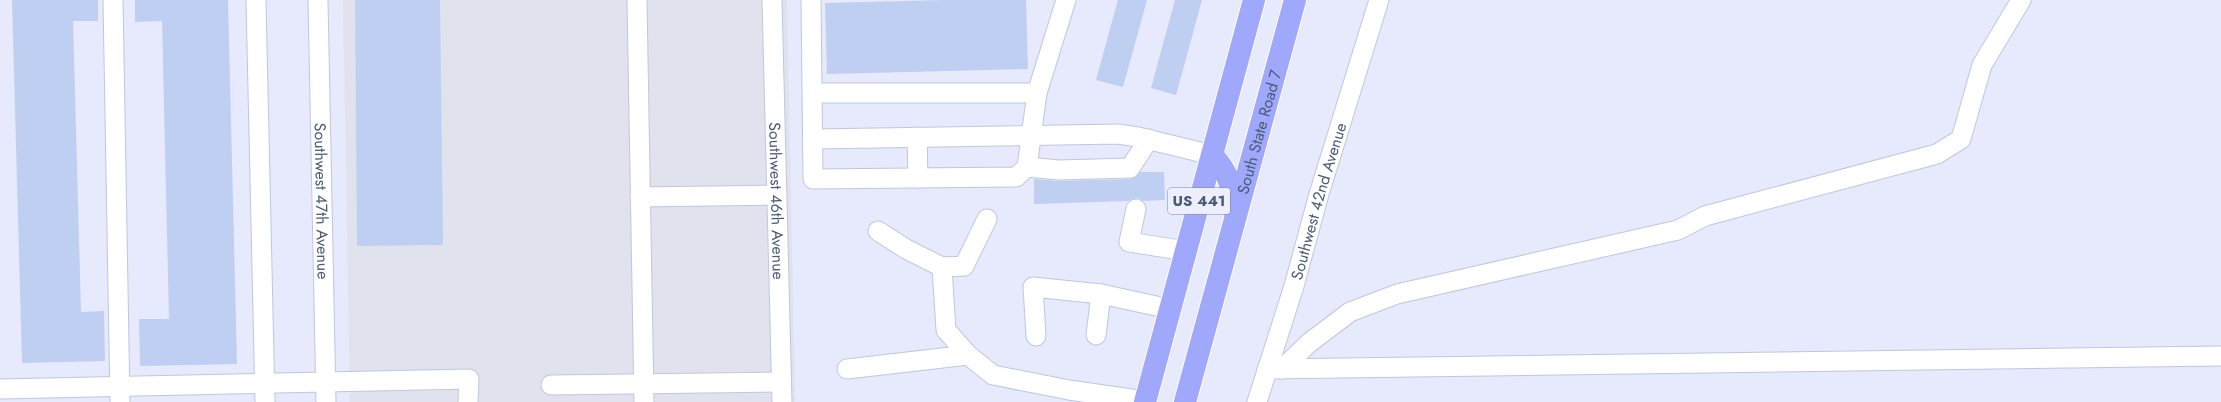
<svg xmlns="http://www.w3.org/2000/svg" width="2221" height="402" viewBox="0 0 2221 402" font-family="Jost,sans-serif">
	<style>
		.industrial { fill: #e0e3ed }
		.building { fill: #becff2 }
		.lines { fill: none; stroke-linecap: round; stroke-linejoin: round }
		.minor-casing { stroke: #bfc7df; stroke-width: 21 }
		.major-casing { stroke: #fff; stroke-width: 24 }
		.minor { stroke: #fff; stroke-width: 19 }
		.major { stroke: #9fa8fb; stroke-width: 22 }
		.labels { text-anchor: middle; stroke-width: 3; stroke-linejoin: round; paint-order: stroke }
		.shield { fill: #edefff; stroke: #7c879f; stroke-width: 1 }
		.shield-label { font-size: 15px; font-weight: bold; fill: #4b5b76 }
		.street-label { font-size: 16px; fill: #4b5b76; stroke: #edefff }
	</style>
	<rect width="100%" height="100%" fill="#e7e9fc"/>
	<path class="industrial" d="M343 0H787L795 402H350Z"/>
	<g class="building">
		<path d="M12 0H98V21H73L81 312 104 311 105 361 22 363Z"/>
		<path d="M135 0H228L237 364 140 366 139 319H169L162 21 135 22Z"/>
		<path d="M355 0H440L443 245 357 246Z"/>
		<path d="M943 0H1026L1028 69 827 74 825 3Z"/>
		<path d="M1118 0H1147L1123 87 1096 80Z"/>
		<path d="M1175 0H1202L1176 95 1151 88Z"/>
		<path d="M1140 172H1164L1165 200 1143 201 1138 198 1128 201 1034 204V179L1059 181 1130 179 1136 177Z"/>
	</g>
	<g class="lines">
		<defs>
			<g id="minor">
				<path d="M113 0 120 402"/>
				<path d="M256 0 265 402"/>
				<path id="s1" d="M318 0 326 402"/>
				<path d="M637 0 644 402"/>
				<path id="s2" d="M772 0 782 402"/>
				<path d="M811 0 813 179 1016 177 1027 167 1037 93 1066 0"/>
				<path d="M813 93H1037"/>
				<path d="M917 137 918 178"/>
				<path d="M814 139 1118 134 1138 137 1212 155"/>
				<path d="M1027 167 1059 170 1130 168 1149 139"/>
				<path d="M640 197 777 195"/>
				<path d="M1136 209 1129 242 1186 251"/>
				<path d="M878 231 906 249 942 267 946 330 968 355 993 375 1069 390 1145 401"/>
				<path d="M942 267 964 266 987 219"/>
				<path d="M1096 335 1101 294"/>
				<path d="M1036 336 1033 287 1101 294 1170 309"/>
				<path d="M847 369 968 355"/>
				<path d="M1267 369 2221 356"/>
				<path d="M1282 369 1309 343 1350 312 1397 294 1678 230 1705 216 1937 154 1961 139 1982 65 2021 0"/>
				<path d="M551 385 781 382"/>
				<path d="M0 389 469 379 468 402"/>
				<path id="s3" d="M1257 402 1294 286 1319 194 1379 0"/>
			</g>
			<g id="major">
				<path d="M1212 155C1228 171 1233 188 1234 210"/>
				<path d="M1145 402 1254 0"/>
				<path id="s4" d="M1185 402 1295 0"/>
			</g>
		</defs>
		<use href="#minor" class="minor-casing"/>
		<use href="#major" class="major-casing"/>
		<use href="#minor" class="minor"/>
		<use href="#major" class="major"/>
	</g>
	<g class="labels">
		<rect class="shield" x="1168" y="188" width="62" height="26" rx="3"/>
		<g class="shield-label">
			<text x="1199" y="206">US 441</text>
		</g>
		<g class="street-label">
			<text dy="6" stroke="none"><textPath href="#s4" startOffset="280">South State Road 7</textPath></text>
			<text dy="6" stroke="none"><textPath href="#s1" startOffset="201">Southwest 47th Avenue</textPath></text>
			<text dy="6" stroke="none"><textPath href="#s2" startOffset="201">Southwest 46th Avenue</textPath></text>
			<text dy="6" stroke="none"><textPath href="#s3" startOffset="210">Southwest 42nd Avenue</textPath></text>
		</g>
	</g>
</svg>
